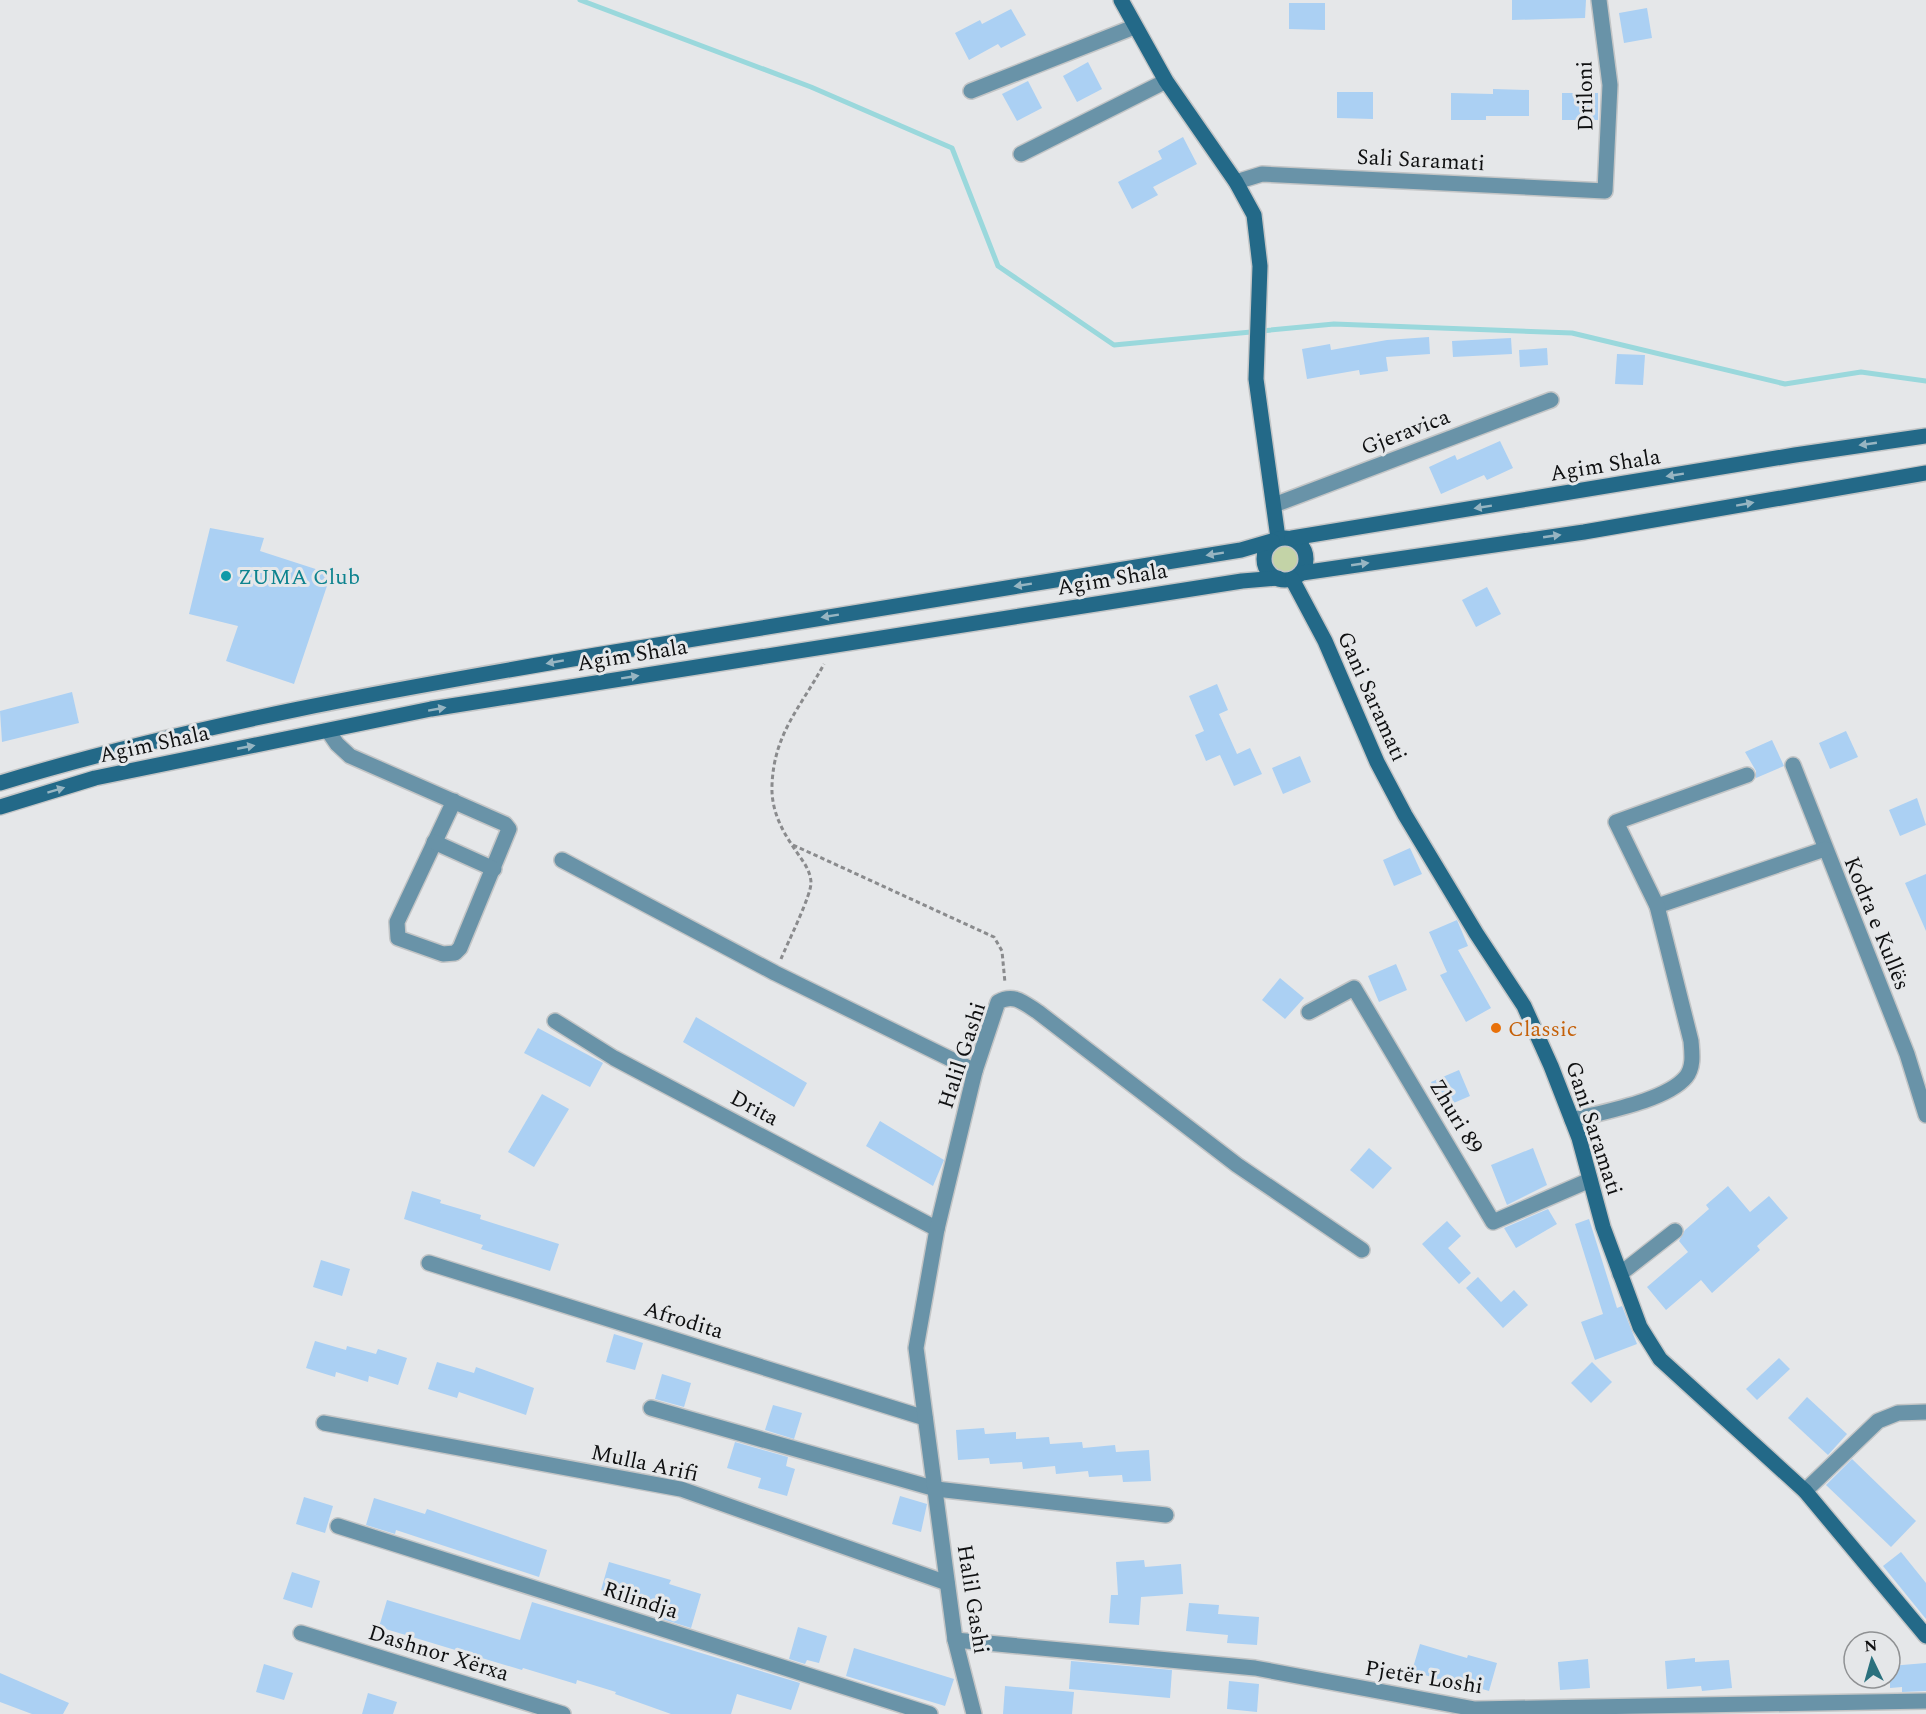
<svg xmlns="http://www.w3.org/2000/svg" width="1926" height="1714" viewBox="0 0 1926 1714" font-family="Spectral,serif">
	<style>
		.green { fill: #c3d3a7 }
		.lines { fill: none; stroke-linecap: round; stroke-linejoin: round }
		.stream { stroke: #9ad8dc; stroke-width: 5 }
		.building { fill: #abd0f3 }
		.street-casing { stroke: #c3c5c6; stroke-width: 18 }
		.secondary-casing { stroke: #c3c5c6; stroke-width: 18 }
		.path { stroke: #8a8b8d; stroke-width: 3; stroke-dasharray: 4.5 3; stroke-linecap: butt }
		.street { stroke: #6993a8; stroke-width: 15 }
		.secondary { stroke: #236988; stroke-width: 15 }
		.oneway { fill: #97b5c2 }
		.culture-dot { fill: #0f9aa8; stroke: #e5e7e9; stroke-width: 2 }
		.food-dot { fill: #e8710a; stroke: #e5e7e9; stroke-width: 2 }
		.labels { text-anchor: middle; stroke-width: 6; stroke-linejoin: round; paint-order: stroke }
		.street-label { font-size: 22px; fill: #0f1011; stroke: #e5e7e9 }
		.culture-label { font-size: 22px; fill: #0d838f; stroke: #e5e7e9; text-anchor: start }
		.food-label { font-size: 22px; fill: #c56008; stroke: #e5e7e9; text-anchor: start }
	</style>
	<rect width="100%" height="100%" fill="#e5e7e9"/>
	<circle class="green" cx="1286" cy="558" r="16"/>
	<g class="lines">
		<path class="stream" d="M580 0 811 87 952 148 998 266 1114 345 1334 324 1572 333 1785 384 1861 372 1926 381"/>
	</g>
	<g class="building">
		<path d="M1512 0H1586L1585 18 1512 20Z"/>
		<path d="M1289 3H1325V30L1289 29Z"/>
		<path d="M1647 8 1652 38 1624 43 1619 13Z"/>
		<path d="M1011 9 1026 35 1001 48 998 44 969 60 955 33 980 20 982 24Z"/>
		<path d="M1088 62 1102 89 1077 102 1063 76Z"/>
		<path d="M1028 81 1042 108 1017 121 1002 94Z"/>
		<path d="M1493 89 1529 90V116H1486V120H1451V93L1493 94Z"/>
		<path d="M1337 92H1373V119L1337 118Z"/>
		<rect x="1562" y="93" width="36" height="27"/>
		<path d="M1183 137 1197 164 1153 187 1158 195 1132 209 1118 182 1162 159 1158 151Z"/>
		<path d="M1429 337 1430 354 1386 357 1388 371 1360 375 1359 370 1307 379 1302 349 1330 344 1331 350 1387 340Z"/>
		<path d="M1511 338 1512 354 1453 357 1452 341Z"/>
		<path d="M1547 348 1548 365 1520 367 1519 350Z"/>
		<path d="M1617 354 1645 355 1643 385 1615 384Z"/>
		<path d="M1500 441 1513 468 1487 480 1484 475 1441 494 1429 467 1455 455 1457 460Z"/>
		<path d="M210 528 264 538 260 551 331 574 294 684 226 661 238 626 189 614Z"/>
		<path d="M1487 587 1501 614 1476 627 1462 600Z"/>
		<path d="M1217 684 1228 710 1219 714 1237 754 1250 748 1262 774 1234 786 1220 755 1206 761 1195 735 1204 731 1189 696Z"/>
		<path d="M72 692 79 723 2 742 0 711Z"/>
		<path d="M1846 731 1858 757 1830 769 1819 743Z"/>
		<path d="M1772 740 1784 766 1756 778V771L1745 752Z"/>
		<path d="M1300 756 1311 782 1283 794 1272 768Z"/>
		<path d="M1917 798 1926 825 1900 836 1889 810Z"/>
		<path d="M1410 848 1422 874 1394 886 1383 860Z"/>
		<path d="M1926 874V931L1905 883Z"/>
		<path d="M1457 920 1468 946 1458 950 1491 1008 1466 1022 1440 975 1447 972 1429 932Z"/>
		<path d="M1396 964 1407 990 1379 1002 1368 976Z"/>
		<path d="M1280 978 1304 998 1285 1019 1262 1000Z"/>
		<path d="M696 1017 807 1083 794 1107 683 1042Z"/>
		<path d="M538 1028 603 1063 590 1087 524 1053Z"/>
		<path d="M1459 1070 1470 1096 1442 1108 1431 1082Z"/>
		<path d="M542 1094 569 1109 534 1167 508 1152Z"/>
		<path d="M880 1121 944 1160 933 1186 866 1146Z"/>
		<path d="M1369 1148 1392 1168 1373 1189 1350 1170Z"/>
		<path d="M1533 1148 1547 1185 1507 1205 1491 1165Z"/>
		<path d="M1728 1186 1750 1212 1769 1196 1788 1218 1757 1246 1760 1250 1712 1293 1701 1280 1666 1310 1647 1287 1688 1252 1679 1241 1685 1230 1709 1209 1706 1205Z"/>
		<path d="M412 1191 441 1200 440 1203 481 1215 480 1219 559 1244 550 1271 481 1249 483 1245 404 1219Z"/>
		<path d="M1548 1209 1557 1224 1516 1248 1504 1228Z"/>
		<path d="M1589 1219 1617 1308 1622 1306 1637 1344 1595 1360 1581 1322 1603 1314 1575 1224Z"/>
		<path d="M1447 1221 1461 1236 1448 1248 1471 1273 1459 1284 1422 1244Z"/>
		<path d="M321 1260 350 1269 342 1296 313 1287Z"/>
		<path d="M1478 1277 1501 1302 1514 1290 1528 1305 1503 1328 1466 1288Z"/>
		<path d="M614 1334 643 1343 635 1370 606 1362Z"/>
		<path d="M315 1341 346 1350 347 1346 376 1354 378 1349 407 1358 398 1385 369 1376 368 1382 336 1372 335 1377 306 1368Z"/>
		<path d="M1779 1358 1790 1369 1757 1400 1746 1389Z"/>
		<path d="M437 1362 474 1373 476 1367 534 1388 526 1415 459 1392 457 1398 428 1389Z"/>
		<path d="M1592 1362 1612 1382 1591 1403 1571 1383Z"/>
		<path d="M662 1374 691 1383 684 1407 655 1399Z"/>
		<path d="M1807 1397 1847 1434 1828 1455 1788 1418Z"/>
		<path d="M773 1405 802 1413 794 1439 765 1430Z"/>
		<path d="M984 1428 985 1434 1016 1432V1439L1049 1437 1050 1444 1082 1442 1083 1448 1115 1445 1116 1452 1149 1450 1151 1481 1123 1482 1122 1475 1089 1477 1088 1471 1056 1474 1055 1466 1023 1469 1022 1462 990 1464 989 1458 958 1460 956 1430Z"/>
		<path d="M735 1442 788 1457 786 1466 795 1469 787 1496 758 1488 761 1478 727 1468Z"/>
		<path d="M1852 1459 1916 1521 1891 1547 1826 1485Z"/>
		<path d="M900 1496 927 1504 921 1532 892 1524Z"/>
		<path d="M304 1497 333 1506 325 1533 296 1524Z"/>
		<path d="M374 1498 425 1514 427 1509 547 1550 539 1577 396 1530 395 1534 366 1525Z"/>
		<path d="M1901 1552 1926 1583V1619L1883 1566Z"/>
		<path d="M1144 1560 1145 1567 1181 1564 1183 1594 1141 1597 1139 1625 1109 1623 1111 1595H1118L1116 1562Z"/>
		<path d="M609 1562 671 1580 669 1584 701 1594 691 1628 662 1619 665 1608 601 1590Z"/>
		<path d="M292 1572 320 1581 312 1608 283 1599Z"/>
		<path d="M387 1600 520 1640 532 1602 800 1683 791 1710 737 1694 731 1714H671L615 1694 616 1692 577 1680 576 1684 523 1668 522 1670 379 1627Z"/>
		<path d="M1189 1603 1219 1605 1218 1614 1259 1617 1257 1645 1227 1643 1228 1635 1186 1631Z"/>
		<path d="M798 1627 827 1636 819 1663 807 1660 805 1664 789 1659Z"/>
		<path d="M1420 1644 1467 1658 1468 1655 1497 1663 1489 1691 1442 1677 1441 1680 1412 1671Z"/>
		<path d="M854 1648 954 1679 945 1706 846 1676Z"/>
		<path d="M1695 1658V1662L1729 1660 1732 1688 1702 1691 1701 1686 1667 1689 1665 1661Z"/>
		<path d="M1588 1659 1590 1688 1560 1690 1558 1662Z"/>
		<path d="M1071 1661 1172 1670 1170 1698 1069 1689Z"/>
		<path d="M1926 1663V1691L1902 1692V1687L1890 1688V1666Z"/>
		<path d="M264 1664 293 1673 284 1700 256 1692Z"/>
		<path d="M0 1673 69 1703 63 1714H32L0 1702Z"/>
		<path d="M1229 1681 1259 1684 1257 1712 1227 1709Z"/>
		<path d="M1005 1686 1074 1692 1072 1714H1003Z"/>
		<path d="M368 1693 397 1702 393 1714H362Z"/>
	</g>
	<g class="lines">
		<defs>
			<g id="street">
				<path d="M971 91 1134 27"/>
				<path d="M1021 154 1166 81"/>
				<path d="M1236 182 1262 174 1605 191 1610 85 1599 0"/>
				<path d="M1274 505 1551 400"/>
				<path d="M328 731 337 744 350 756 505 824 509 829 460 948 455 953 443 954 398 938 397 922 454 801"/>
				<path d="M1793 765 1907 1054 1926 1115"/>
				<path d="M434 842 494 869"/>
				<path d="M562 860 775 973 975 1071"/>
				<path d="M1657 906 1825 849"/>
				<path d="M1309 1012 1354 988 1493 1222 1590 1180"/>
				<path d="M555 1021 614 1058 937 1229"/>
				<path d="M1572 1120C1602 1112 1666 1101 1686 1077 1694 1067 1692 1053 1691 1041L1657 906 1616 822 1747 775"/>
				<path d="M429 1263 925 1418"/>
				<path d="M1620 1274 1675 1231"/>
				<path d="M651 1408 936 1489 1166 1515"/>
				<path d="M324 1423 681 1489 947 1583"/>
				<path d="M1805 1491 1878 1421 1898 1413 1926 1412"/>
				<path d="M338 1526 930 1714"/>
				<path d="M301 1633 563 1714"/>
				<path d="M955 1640 1255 1668 1475 1709 1926 1701"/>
				<path d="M974 1714 955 1640 916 1348 937 1229 975 1071 998 1002C1014 993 1024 1003 1038 1012L1237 1165 1362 1250"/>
			</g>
			<g id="secondary">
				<path d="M1121 0 1166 81 1236 182 1254 215 1260 266 1256 379 1278 538"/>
				<circle cx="1285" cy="559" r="21"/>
				<path d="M1292 538 1795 455 1926 436"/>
				<path d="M1302 573 1584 532 1926 473"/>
				<path d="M1292 579 1325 641 1377 762 1405 815 1476 933 1524 1006 1551 1066 1579 1138 1603 1227 1640 1327 1660 1359 1805 1491 1926 1636"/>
				<path d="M0 783C195 724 395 689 596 655 810 619 1026 585 1241 550L1272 541"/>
				<path d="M0 807 95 778 431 709 1242 581 1278 578"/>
			</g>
		</defs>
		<use href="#street" class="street-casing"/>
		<use href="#secondary" class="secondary-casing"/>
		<g class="path">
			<path d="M793 845 994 937 1002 951 1005 983"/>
			<path d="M781 959C787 944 812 894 811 882 810 867 799 857 792 845 780 827 771 808 772 785 774 733 801 707 824 664"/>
		</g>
		<use href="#street" class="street"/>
		<use href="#secondary" class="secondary"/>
	</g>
	<defs><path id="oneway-solid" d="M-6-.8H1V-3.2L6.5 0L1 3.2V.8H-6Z" transform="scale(1.5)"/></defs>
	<g class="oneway">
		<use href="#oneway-solid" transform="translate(1868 444) rotate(172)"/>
		<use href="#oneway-solid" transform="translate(1675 475) rotate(171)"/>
		<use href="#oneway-solid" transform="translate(1745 504) rotate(-10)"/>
		<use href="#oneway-solid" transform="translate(1483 507) rotate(171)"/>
		<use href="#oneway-solid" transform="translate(1552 536) rotate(-8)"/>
		<use href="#oneway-solid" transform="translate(1215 554) rotate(171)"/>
		<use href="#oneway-solid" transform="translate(1360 564) rotate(-8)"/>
		<use href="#oneway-solid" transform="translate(1023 585) rotate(171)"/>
		<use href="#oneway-solid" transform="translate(830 616) rotate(171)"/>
		<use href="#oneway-solid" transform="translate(555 662) rotate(170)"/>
		<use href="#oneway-solid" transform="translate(630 677) rotate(-9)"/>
		<use href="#oneway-solid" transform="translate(437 709) rotate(-10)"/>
		<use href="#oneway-solid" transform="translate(246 747) rotate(-11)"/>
		<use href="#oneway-solid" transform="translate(56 790) rotate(-17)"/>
	</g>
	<circle class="culture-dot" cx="226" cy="576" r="6"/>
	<circle class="food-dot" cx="1496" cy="1028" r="6"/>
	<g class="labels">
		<g class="street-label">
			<text transform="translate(1584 96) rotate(-91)" y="8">Driloni</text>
			<text transform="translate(1421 159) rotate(3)" y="8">Sali Saramati</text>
			<text transform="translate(1405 431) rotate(-21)" y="8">Gjeravica</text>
			<text transform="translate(1605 464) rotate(-9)" y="8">Agim Shala</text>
			<text transform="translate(1112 578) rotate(-9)" y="8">Agim Shala</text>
			<text transform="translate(632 654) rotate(-9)" y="8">Agim Shala</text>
			<text transform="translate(1373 696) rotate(66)" y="8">Gani Saramati</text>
			<text transform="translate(154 743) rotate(-12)" y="8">Agim Shala</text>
			<text transform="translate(1878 923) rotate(68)" y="8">Kodra e Kullës</text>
			<text transform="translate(961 1055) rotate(-72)" y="8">Halil Gashi</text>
			<text transform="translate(755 1107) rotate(28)" y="8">Drita</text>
			<text transform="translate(1457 1116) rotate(59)" y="8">Zhuri 89</text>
			<text transform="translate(1595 1128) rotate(72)" y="8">Gani Saramati</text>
			<text transform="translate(684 1319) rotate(17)" y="8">Afrodita</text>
			<text transform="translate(645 1462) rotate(12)" y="8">Mulla Arifi</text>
			<text transform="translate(641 1599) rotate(18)" y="8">Rilindja</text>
			<text transform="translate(974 1599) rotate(81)" y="8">Halil Gashi</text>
			<text transform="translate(439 1652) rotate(17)" y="8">Dashnor Xërxa</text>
			<text transform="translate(1424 1676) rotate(9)" y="8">Pjetër Loshi</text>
		</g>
		<g class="culture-label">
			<text x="238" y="584">ZUMA Club</text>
		</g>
		<g class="food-label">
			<text x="1508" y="1036">Classic</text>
		</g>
	</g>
	<g transform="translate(1872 1660) rotate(355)"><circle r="28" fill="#e5e7e9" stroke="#8f9193" stroke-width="1.5"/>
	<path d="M0-4.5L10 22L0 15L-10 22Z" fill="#2b717e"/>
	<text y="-9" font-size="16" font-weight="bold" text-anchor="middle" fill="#0f1011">N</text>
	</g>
</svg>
